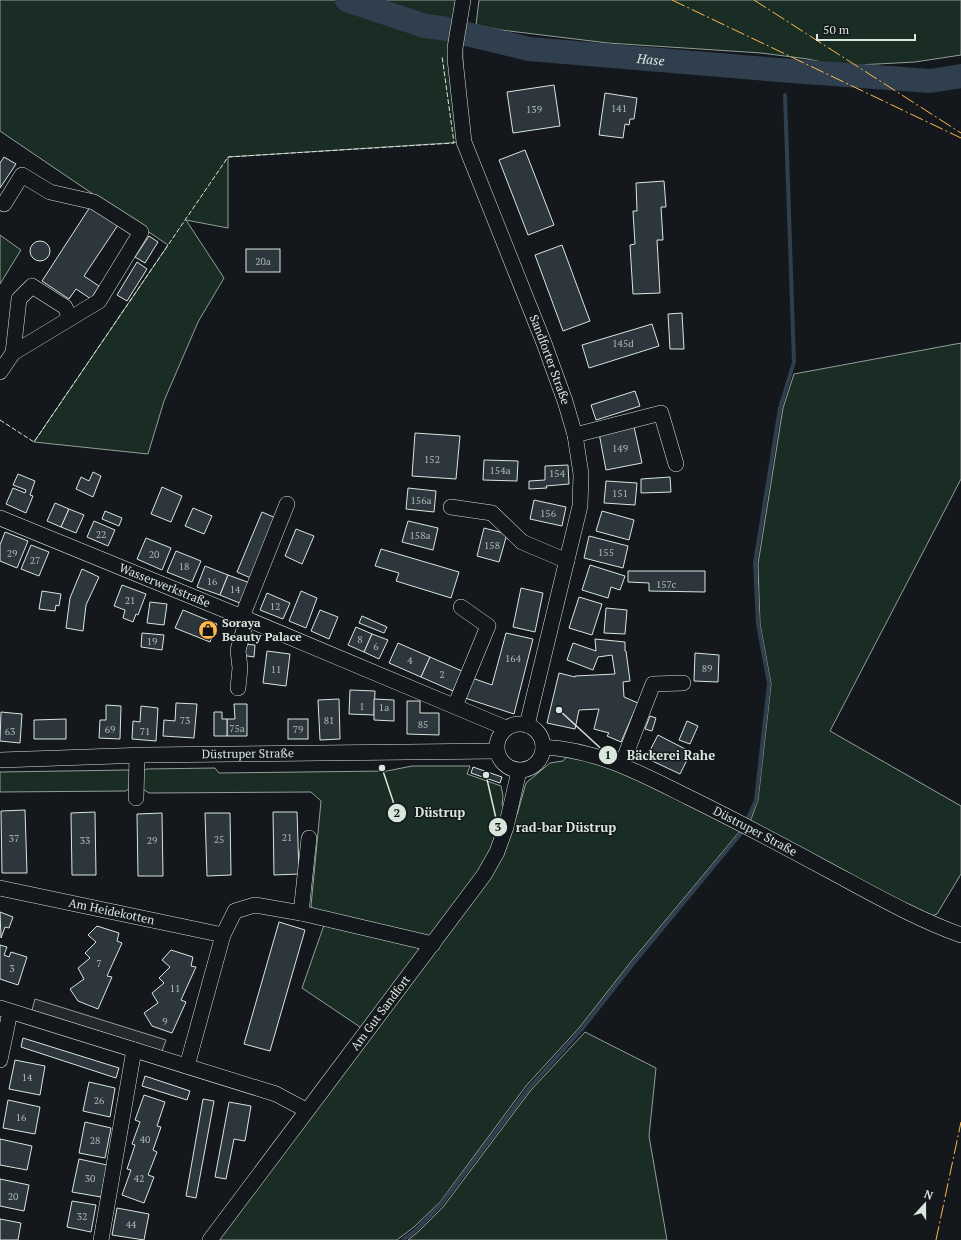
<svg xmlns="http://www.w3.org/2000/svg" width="961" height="1240" viewBox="0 0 961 1240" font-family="'PT Serif',serif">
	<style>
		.green { fill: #1a2d24; stroke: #939e99 }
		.parking { fill: #24282b; stroke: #939e99 }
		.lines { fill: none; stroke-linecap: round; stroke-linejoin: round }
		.stream { stroke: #2f3f4d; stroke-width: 4 }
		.river { stroke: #2f3f4d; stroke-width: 24 }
		.building { fill: #2c363c; stroke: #d8e6dc }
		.minor-casing { stroke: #d8e6dc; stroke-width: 16 }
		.minor { stroke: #14181c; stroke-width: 15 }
		.fence { stroke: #d8e6dc; stroke-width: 1; stroke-dasharray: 5 2; stroke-linecap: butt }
		.power { stroke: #ffb74d; stroke-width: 1; stroke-dasharray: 14 3 2 3; stroke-linecap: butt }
		.labels { text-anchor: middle; stroke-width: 3; stroke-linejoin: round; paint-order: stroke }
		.number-label { font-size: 10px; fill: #adbab4 }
		.street-label { font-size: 12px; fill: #d8e6dc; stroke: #14181c }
		.poi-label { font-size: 12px; font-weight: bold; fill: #d8e6dc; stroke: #14181c; text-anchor: start }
		.water-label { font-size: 13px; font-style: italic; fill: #d8e6dc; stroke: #14181c }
		.leader { fill: none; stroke: #d8e6dc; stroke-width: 1.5 }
		.callout-dot { fill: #d8e6dc; stroke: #14181c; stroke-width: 1.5 }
		.mark-label { font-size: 12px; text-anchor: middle; font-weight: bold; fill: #111 }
		.callout-label { font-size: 13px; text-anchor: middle; font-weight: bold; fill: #d8e6dc; stroke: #14181c; stroke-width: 3; stroke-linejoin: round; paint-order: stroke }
	</style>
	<rect width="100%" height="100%" fill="#14181c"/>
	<g class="green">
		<path d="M0 0H463L462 5 464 142 228 157V228L186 220 224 278 198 322 164 401 148 454 34 442 168 245 0 131Z"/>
		<path d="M479 0H961V55L915 62 839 66 808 59 761 53 608 43 501 30 476 25Z"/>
		<path d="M0 235 21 250 0 284Z"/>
		<path d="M961 343V479L830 731 961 806V874L937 914 931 916 903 903 750 822 758 800 771 684 760 624 758 564 783 408 794 374Z"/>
		<path d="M568 755 620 771 740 831 630 963 579 1028 526 1086 440 1202 414 1227 397 1240H209L366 1031 302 988 324 925 311 906 321 801 311 792 149 793 143 789 142 773 146 769 215 768 219 773 387 771 412 766H470L467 774 501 786 503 796 502 805 517 815 526 783 550 763 563 761Z"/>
		<path d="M128 770 131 772V786L126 791 0 792V772Z"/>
		<path d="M585 1032 656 1068 649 1136 667 1240H408L418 1232 443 1207 531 1090Z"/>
	</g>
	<path class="parking" d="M35 999 166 1040 162 1051 32 1010Z"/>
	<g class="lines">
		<g class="stream">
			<path d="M778 70 780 78"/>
			<path d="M403 1240 416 1230 441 1204 529 1088 582 1029 632 965 742 832 756 800 769 684 758 624 755 563 780 408 794 362 785 95"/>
		</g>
		<path class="river" id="s1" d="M347 0 425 26 442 28 529 49 778 70 930 81 961 76"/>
	</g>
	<g class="building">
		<path d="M554 85 560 126 513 133 507 92Z"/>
		<path d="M605 93 637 98 634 119H630L629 125 625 124 623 138 599 135Z"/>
		<path d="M525 150 554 225 528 235 499 160Z"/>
		<path d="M4 157 16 164 0 188V163Z"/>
		<path d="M664 181 666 207H661L663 240H657L660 293 633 294 630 245 635 244 633 211H637L636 183Z"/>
		<path d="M90 207 118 225 84 276 99 286 91 299 76 289 69 299 42 281Z"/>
		<path d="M149 236 158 242 145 263 135 257Z"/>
		<circle cx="40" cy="251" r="10"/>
		<path d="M562 245 590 321 563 331 535 255Z"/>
		<rect x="246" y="249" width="34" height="23"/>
		<path d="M137 262 147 269 127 301 117 295Z"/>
		<path d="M682 313 684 349H670L668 314Z"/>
		<path d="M652 324 659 346 589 368 582 345Z"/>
		<path d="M635 391 640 406 596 420 591 405Z"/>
		<path d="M634 427 642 463 606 470 599 433Z"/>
		<path d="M415 433 460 436 456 479 412 476Z"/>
		<path d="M484 460 518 461 517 481 483 480Z"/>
		<path d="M568 465 569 484 546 486 547 488 529 489V481L545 480V466Z"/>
		<path d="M93 472 101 476 93 497 76 489 81 477 89 481Z"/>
		<path d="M18 474 35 481 30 495 33 496 26 513 6 504 13 488 25 493 26 490 13 485Z"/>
		<path d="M670 477 671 492 641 493V479Z"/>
		<path d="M606 481 637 483 635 505 604 503Z"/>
		<path d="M162 487 182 496 171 522 151 514Z"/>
		<path d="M408 488 436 491 434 512 406 509Z"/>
		<path d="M534 500 566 507 562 526 530 519Z"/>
		<path d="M55 503 69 509 61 527 47 521Z"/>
		<path d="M193 508 212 516 204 534 185 526Z"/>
		<path d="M69 509 84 515 76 533 61 527Z"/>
		<path d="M105 511 122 518 119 526 102 519Z"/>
		<path d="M602 511 634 520 629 540 596 531Z"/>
		<path d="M262 512 278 519 253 579 237 572Z"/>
		<path d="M94 521 115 530 108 546 87 537Z"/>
		<path d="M408 521 438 528 433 550 402 542Z"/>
		<path d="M484 528 507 534 499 562 477 556Z"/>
		<path d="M296 529 314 536 302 564 285 556Z"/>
		<path d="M5 532 28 541 17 568 0 561V545Z"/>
		<path d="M589 536 628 546 623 568 584 558Z"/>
		<path d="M146 538 171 548 162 570 137 559Z"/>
		<path d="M31 545 49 552 39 576 21 569Z"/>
		<path d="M381 549 459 572 451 598 396 581 399 573 375 566Z"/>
		<path d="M176 551 201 561 192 582 167 572Z"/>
		<path d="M590 565 625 576 620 590 611 587 608 598 582 590Z"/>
		<path d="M205 566 228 575 220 595 197 587Z"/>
		<path d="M82 569 99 577 86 605 83 631 66 628 70 598Z"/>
		<path d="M628 571H705V592L649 591V583L628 582Z"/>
		<path d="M228 575 250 583 242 604 220 595Z"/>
		<path d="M122 585 146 594 138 615 136 614 133 622 123 618 125 610 114 606Z"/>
		<path d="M521 588 543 593 535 632 513 627Z"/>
		<path d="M42 591 61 594 59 606 56 605 55 611 39 609Z"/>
		<path d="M301 591 317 598 306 628 289 621Z"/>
		<path d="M267 593 290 603 283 619 260 610Z"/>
		<path d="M579 597 602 604 592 635 569 628Z"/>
		<path d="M150 602 167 604 164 625 147 623Z"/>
		<path d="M606 608 627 610 625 634 604 633Z"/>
		<path d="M183 610 217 624 210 642 175 628Z"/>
		<path d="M320 610 338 617 329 639 311 631Z"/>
		<path d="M362 616 387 627 384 633 359 623Z"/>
		<path d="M356 627 372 634 364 652 348 645Z"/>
		<path d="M142 633 164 635 162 650 141 647Z"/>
		<path d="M506 633 533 639 514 714 465 698 472 678 492 685Z"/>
		<path d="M372 634 388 640 379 659 364 652Z"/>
		<path d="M595 639 625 642V651H626L630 681 623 682 624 697 638 703 621 742 607 736 609 733 594 729 599 709 579 710 575 729 547 723 559 673 575 677V676L615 674 612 655 598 657 593 670 567 660 573 643 596 651Z"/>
		<path d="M398 643 430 657 421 677 389 663Z"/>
		<path d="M243 644 255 645 254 657 241 655Z"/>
		<path d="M267 651 290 654 286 686 263 683Z"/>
		<path d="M695 653 719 655 718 682 694 681Z"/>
		<path d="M430 657 462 671 453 691 421 677Z"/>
		<path d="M350 690 375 691 374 715 349 714Z"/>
		<path d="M339 699 340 739 320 740 318 700Z"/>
		<path d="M374 699 394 700V721L374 720Z"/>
		<path d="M407 701H420V713H439V735L407 734Z"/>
		<path d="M176 703 197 704 194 738 163 736 164 720 175 721Z"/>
		<path d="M234 704H247V736H227V719H235Z"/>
		<path d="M106 705 121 706 120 739 99 738 100 720H106Z"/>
		<path d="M141 706 158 708 156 741 132 739 133 721 140 722Z"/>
		<path d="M1 712 22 714 20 743 0 741Z"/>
		<path d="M214 712H222V719H227V736H214Z"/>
		<path d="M650 716 656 718 652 731 645 729Z"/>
		<path d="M66 719V739H34V720Z"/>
		<rect x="288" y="719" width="20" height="20"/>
		<path d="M687 721 698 726 690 744 679 740Z"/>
		<path d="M658 735 691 752 680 774 646 758Z"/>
		<path d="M473 767 502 777 500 783 471 773Z"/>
		<path d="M25 810 27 873H2L1 811Z"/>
		<path d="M95 812 96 875H72L71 813Z"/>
		<path d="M273 812H297L299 874 274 875Z"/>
		<path d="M162 813 163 876H138L137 814Z"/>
		<path d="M205 813H230L231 875 207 876Z"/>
		<path d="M0 912 13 917 9 928 5 927 1 938Z"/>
		<path d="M279 922 305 930 270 1051 244 1044Z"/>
		<path d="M97 926 119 933 117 941 122 943 107 976 112 977 98 1009 78 1001 70 989 84 979 78 968 90 958 85 953 96 942 88 935Z"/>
		<path d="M0 945 7 947 4 955 9 957 11 952 27 957 18 985 0 979Z"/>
		<path d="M171 950 193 957 191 966 196 967 181 1000 186 1002 172 1033 152 1026 144 1013 158 1003 152 993 164 983 159 978 170 967 162 960Z"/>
		<path d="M23 1038 119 1068 116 1078 21 1047Z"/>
		<path d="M15 1060 45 1066 40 1095 9 1089Z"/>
		<path d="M145 1076 190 1091 187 1100 142 1086Z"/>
		<path d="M89 1082 115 1088 110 1117 83 1111Z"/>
		<path d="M144 1095 165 1102 157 1126 161 1127 153 1150 157 1152 148 1175 154 1177 144 1203 122 1195 131 1170 127 1169 135 1145 132 1144 140 1122 135 1120Z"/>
		<path d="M203 1099 214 1101 196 1198 186 1196Z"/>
		<path d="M8 1100 40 1107 35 1134 3 1128Z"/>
		<path d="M229 1102 251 1106 245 1141 234 1139 226 1179 215 1177Z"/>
		<path d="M85 1122 111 1128 105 1158 79 1153Z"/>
		<path d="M0 1139 32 1146 27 1170 0 1165Z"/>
		<path d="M79 1159 107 1165 101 1197 72 1192Z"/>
		<path d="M0 1179 29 1185 24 1211 0 1206Z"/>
		<path d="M72 1201 96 1205 91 1232 67 1227Z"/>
		<path d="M117 1208 149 1214 144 1240 112 1235Z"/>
		<path d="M0 1219 21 1223 18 1240H0Z"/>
	</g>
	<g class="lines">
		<defs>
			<g id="minor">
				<path id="s2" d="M463 0 455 48V59L464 142 544 343 565 401 575 435 581 474 580 506 527 725"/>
				<path d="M13 353 19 299 32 286 65 307 70 318"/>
				<path d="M0 372 13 353 99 301 141 232 94 202 50 192 22 175 4 204"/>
				<path d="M575 435 661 413 676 464"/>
				<path d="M451 507 492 513 522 542 567 561"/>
				<path id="s3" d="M0 518 242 617 506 728"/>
				<path d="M242 617 287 504"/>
				<path d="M238 688 240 668 238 650 247 619"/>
				<path d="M455 706 488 626 461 607"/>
				<circle cx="520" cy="747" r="23"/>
				<path id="s4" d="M543 747C598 750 640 773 688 797 735 820 782 845 828 870 871 893 914 918 961 935"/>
				<path id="s5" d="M0 760 146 755 496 751"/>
				<path d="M622 764 653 684 683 683"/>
				<path d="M136 798 137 756"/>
				<path id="s6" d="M0 888 223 935"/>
				<path d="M301 913 309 838"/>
				<path d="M0 1008 276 1094 306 1110"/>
				<path d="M0 1060 10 1012"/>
				<path d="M187 1066 223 935 235 911 255 905 301 913 433 944"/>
				<path d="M101 1240 134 1050"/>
				<path id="s7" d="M210 1240 484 875 497 852 506 827 519 771"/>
			</g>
		</defs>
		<use href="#minor" class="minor-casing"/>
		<use href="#minor" class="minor"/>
		<path class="fence" d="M0 420 34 442 228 157 454 143 442 56"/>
		<g class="power">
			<path d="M672 0 961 138"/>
			<path d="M754 0 961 133"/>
			<path d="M936 1240 961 1122"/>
		</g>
	</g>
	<defs>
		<symbol id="shop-disc" viewBox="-11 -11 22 22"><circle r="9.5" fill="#ffb74d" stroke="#14181c"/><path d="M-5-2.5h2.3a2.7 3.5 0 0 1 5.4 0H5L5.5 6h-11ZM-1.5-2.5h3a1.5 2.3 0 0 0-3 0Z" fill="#111"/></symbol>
	</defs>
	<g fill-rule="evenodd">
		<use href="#shop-disc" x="197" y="619" width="22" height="22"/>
	</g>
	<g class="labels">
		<g class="number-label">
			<text x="619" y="112">141</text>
			<text x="534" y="113">139</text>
			<text x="263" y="265">20a</text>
			<text x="623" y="347">145d</text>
			<text x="620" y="452">149</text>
			<text x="432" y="463">152</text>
			<text x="500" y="474">154a</text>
			<text x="557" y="477">154</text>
			<text x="620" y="497">151</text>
			<text x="421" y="504">156a</text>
			<text x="548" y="517">156</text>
			<text x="101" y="538">22</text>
			<text x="420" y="539">158a</text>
			<text x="492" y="549">158</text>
			<text x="606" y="556">155</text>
			<text x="12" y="557">29</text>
			<text x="154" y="558">20</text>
			<text x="35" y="564">27</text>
			<text x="184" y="570">18</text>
			<text x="212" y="585">16</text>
			<text x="666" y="588">157c</text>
			<text x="235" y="593">14</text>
			<text x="130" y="604">21</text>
			<text x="275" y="610">12</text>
			<text x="360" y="643">8</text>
			<text x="152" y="645">19</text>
			<text x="376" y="650">6</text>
			<text x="513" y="662">164</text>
			<text x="410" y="664">4</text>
			<text x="707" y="672">89</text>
			<text x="276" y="673">11</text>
			<text x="442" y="678">2</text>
			<text x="362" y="710">1</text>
			<text x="384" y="711">1a</text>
			<text x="185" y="724">73</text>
			<text x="329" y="724">81</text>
			<text x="423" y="728">85</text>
			<text x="237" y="732">75a</text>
			<text x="110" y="733">69</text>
			<text x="298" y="733">79</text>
			<text x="10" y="735">63</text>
			<text x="145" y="735">71</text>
			<text x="287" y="841">21</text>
			<text x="14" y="842">37</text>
			<text x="219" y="843">25</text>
			<text x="85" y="844">33</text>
			<text x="152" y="844">29</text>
			<text x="99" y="967">7</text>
			<text x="12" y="972">3</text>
			<text x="175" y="992">11</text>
			<text x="165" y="1025">9</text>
			<text x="27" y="1081">14</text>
			<text x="99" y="1104">26</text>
			<text x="21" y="1121">16</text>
			<text x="145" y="1143">40</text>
			<text x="95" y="1144">28</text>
			<text x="90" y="1182">30</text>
			<text x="139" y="1182">42</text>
			<text x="13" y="1200">20</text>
			<text x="82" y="1220">32</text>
			<text x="131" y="1228">44</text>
		</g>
		<g class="street-label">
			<text dy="4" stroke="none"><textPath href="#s2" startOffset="377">Sandforter Straße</textPath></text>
			<text dy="4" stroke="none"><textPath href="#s3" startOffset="178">Wasserwerkstraße</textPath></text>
			<text dy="4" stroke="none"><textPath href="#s5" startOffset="248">Düstruper Straße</textPath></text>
			<text dy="4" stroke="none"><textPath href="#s4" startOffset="230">Düstruper Straße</textPath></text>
			<text dy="4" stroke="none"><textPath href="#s6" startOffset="114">Am Heidekotten</textPath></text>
			<text dy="4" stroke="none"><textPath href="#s7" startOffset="284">Am Gut Sandfort</textPath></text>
		</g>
		<g class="poi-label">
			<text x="222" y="627">Soraya<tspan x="222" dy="14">Beauty Palace</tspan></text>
		</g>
		<g class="water-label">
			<text dy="5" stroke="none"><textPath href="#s1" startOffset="311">Hase</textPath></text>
		</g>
	</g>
	<path class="leader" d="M559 710L608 755M382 768L397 813M486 775L498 827"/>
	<g class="callout-dot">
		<circle cx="559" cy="710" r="4"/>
		<circle cx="382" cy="768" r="4"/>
		<circle cx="486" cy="775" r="4"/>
		<circle cx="608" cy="755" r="10"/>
		<circle cx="397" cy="813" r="10"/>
		<circle cx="498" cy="827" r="10"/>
	</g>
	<g class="mark-label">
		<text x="608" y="759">1</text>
		<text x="397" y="817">2</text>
		<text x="498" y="831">3</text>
	</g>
	<g class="callout-label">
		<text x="671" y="760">Bäckerei Rahe</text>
		<text x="440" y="817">Düstrup</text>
		<text x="566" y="832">rad-bar Düstrup</text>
	</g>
	<g transform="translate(925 1204) rotate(21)" stroke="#14181c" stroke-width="3" paint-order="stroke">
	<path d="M0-3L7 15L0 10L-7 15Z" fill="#d8e6dc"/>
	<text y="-6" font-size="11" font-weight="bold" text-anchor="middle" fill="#d8e6dc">N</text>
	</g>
	<path d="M817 34v6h98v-6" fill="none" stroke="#d8e6dc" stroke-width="2"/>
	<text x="823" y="34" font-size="12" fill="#d8e6dc" stroke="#14181c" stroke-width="3" paint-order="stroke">50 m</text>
</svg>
